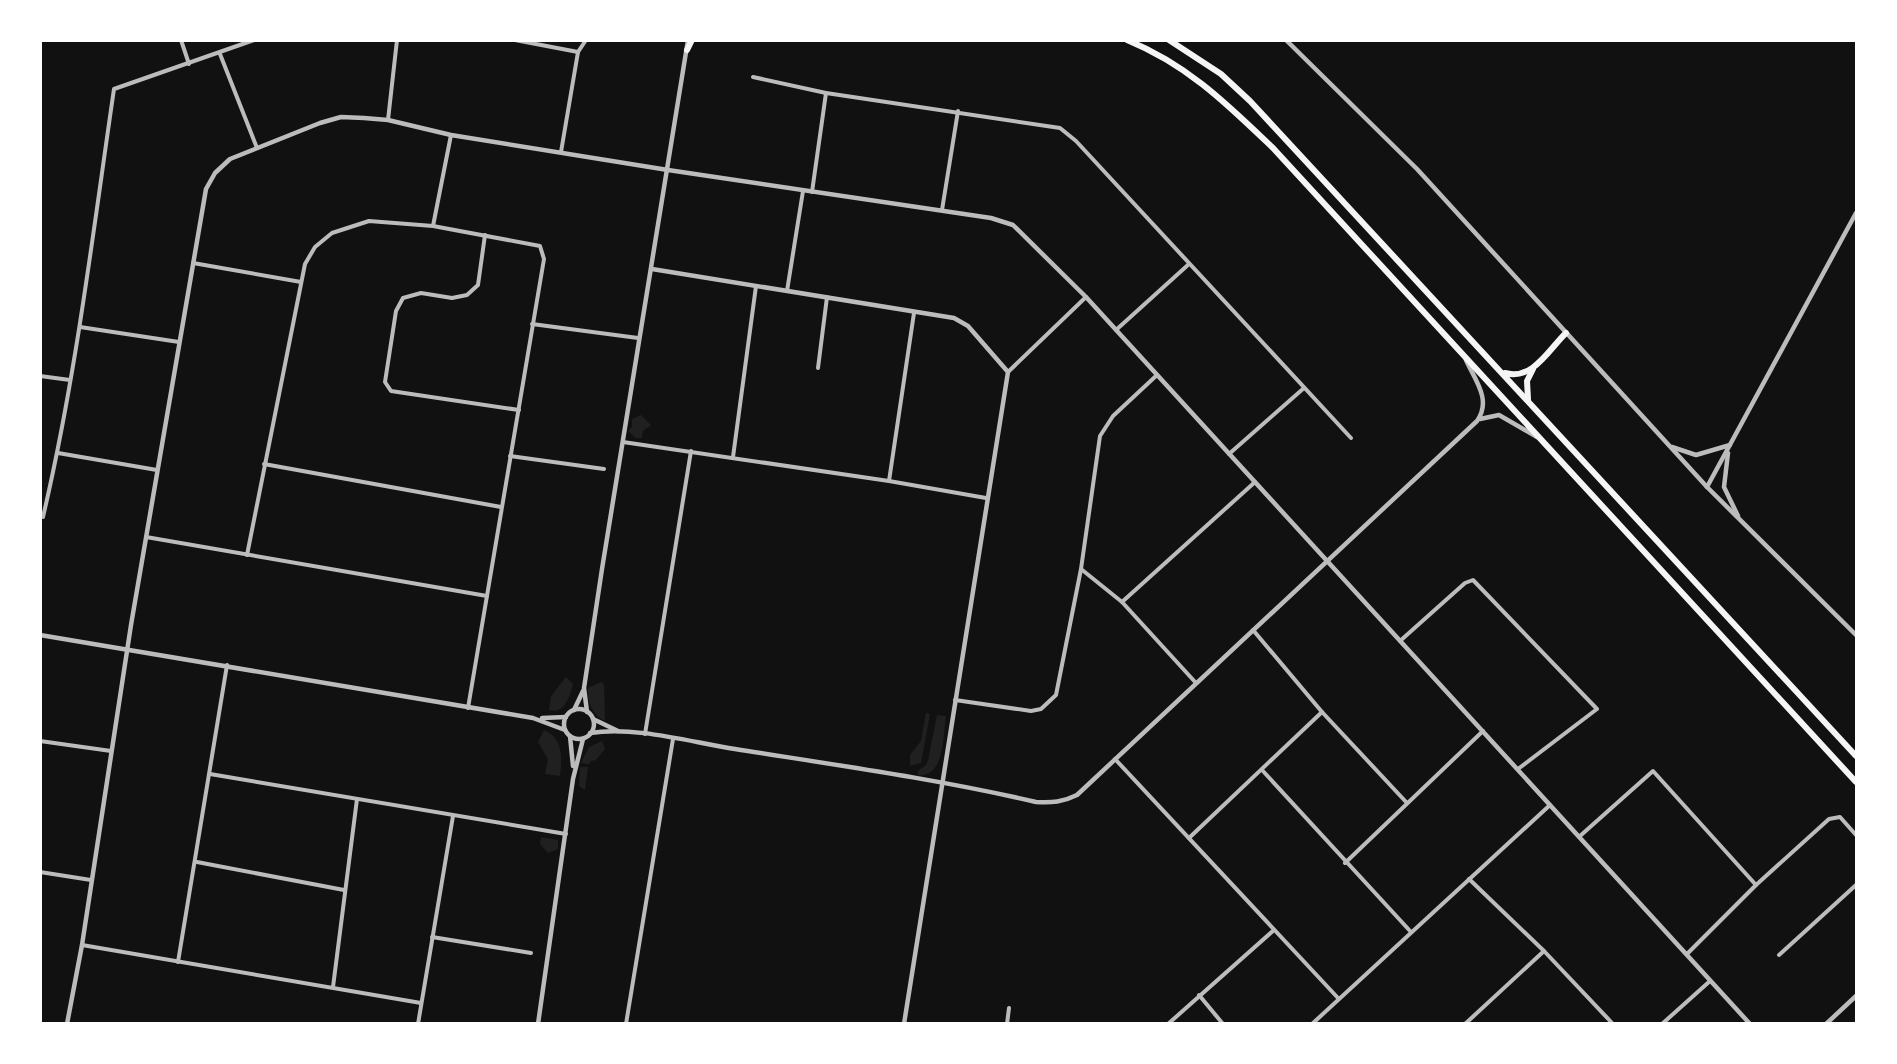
<svg xmlns="http://www.w3.org/2000/svg" width="1897" height="1064" viewBox="0 0 1897 1064" font-family="Lora,serif">
	<style>
		.green { fill: #202020 }
		.lines { fill: none; stroke-linecap: round; stroke-linejoin: round }
		.minor { stroke: #bcbcbc; stroke-width: 4 }
		.tertiary { stroke: #bcbcbc; stroke-width: 4.5 }
		.primary { stroke: #f5f5f5; stroke-width: 6 }
	</style>
	<rect width="100%" height="100%" fill="#111"/>
	<g class="green">
		<path d="M641 415 651 425 643 431 642 438H636L628 431 632 427V419Z"/>
		<path d="M566 677 573 684C570 696 564 715 549 710L551 696Z"/>
		<path d="M601 682 604 684 605 721C593 716 586 700 588 688Z"/>
		<path d="M926 713 930 714 921 763 910 766V755L921 741Z"/>
		<path d="M937 715 946 716C943 735 945 778 918 775V771L926 765 928 760Z"/>
		<path d="M544 730C564 739 562 758 560 776L545 774 548 759 538 742Z"/>
		<path d="M602 741 605 749 595 761 592 760 589 764 581 763 589 747Z"/>
		<path d="M580 767H588L585 790 579 786Z"/>
		<path d="M541 837 558 840V849L548 853 540 844Z"/>
	</g>
	<g class="lines">
		<g class="minor">
			<path d="M181 40 189 64"/>
			<path d="M515 40 578 52"/>
			<path d="M578 52 586 40"/>
			<path d="M220 54 257 148"/>
			<path d="M753 77 826 93 1060 128 1076 141 1351 438"/>
			<path d="M388 120 397 40"/>
			<path d="M561 152 578 52"/>
			<path d="M812 192 826 93"/>
			<path d="M942 210 958 111"/>
			<path d="M433 226 451 135"/>
			<path d="M485 235 478 285 467 295 452 298 421 293 403 298 396 311 385 382 391 391 519 410"/>
			<path d="M193 263 301 282"/>
			<path d="M787 291 803 191"/>
			<path d="M532 324 638 338"/>
			<path d="M80 327 179 342"/>
			<path d="M1116 330 1189 264"/>
			<path d="M818 368 827 297"/>
			<path d="M1008 372 1086 297"/>
			<path d="M40 376 70 380"/>
			<path d="M623 442 889 481 986 498"/>
			<path d="M58 453 157 470"/>
			<path d="M1229 454 1304 388"/>
			<path d="M510 456 604 469"/>
			<path d="M733 457 756 286"/>
			<path d="M264 464 501 507"/>
			<path d="M889 481 914 313"/>
			<path d="M43 517C76 376 93 232 114 89L254 40"/>
			<path d="M146 537 487 596"/>
			<path d="M247 555 305 264 315 247 332 233 369 221 433 226 540 246 544 259 468 708"/>
			<path d="M1081 569 1122 602 1196 683"/>
			<path d="M1122 602 1255 482"/>
			<path d="M1253 630 1322 712 1407 803"/>
			<path d="M1400 641 1465 583 1473 580 1597 709 1518 769"/>
			<path d="M955 700 1031 711 1041 709 1056 695 1081 569 1100 436 1113 416 1157 375"/>
			<path d="M645 734 691 451"/>
			<path d="M40 741 111 751"/>
			<path d="M1115 759 1338 998"/>
			<path d="M1262 770 1411 932"/>
			<path d="M210 774 566 834"/>
			<path d="M1580 836 1653 771 1756 885"/>
			<path d="M1189 838 1322 712"/>
			<path d="M197 862 344 890"/>
			<path d="M1345 863 1483 731"/>
			<path d="M40 872 91 880"/>
			<path d="M1469 879 1544 951 1613 1024"/>
			<path d="M432 937 531 953"/>
			<path d="M82 945 421 1003"/>
			<path d="M1687 954 1756 885 1829 819 1840 817 1856 835"/>
			<path d="M1779 955 1856 885"/>
			<path d="M178 962 227 665"/>
			<path d="M333 987 357 799"/>
			<path d="M1199 995 1223 1024"/>
			<path d="M418 1024 453 816"/>
			<path d="M626 1024 673 739"/>
			<path d="M1007 1024 1009 1008"/>
			<path d="M1168 1024 1274 930"/>
			<path d="M1312 1024 1550 805"/>
			<path d="M1465 1024 1544 951"/>
			<path d="M1662 1024 1710 981"/>
		</g>
		<g class="tertiary">
			<path d="M1286 40 1417 169 1707 487 1856 635"/>
			<path d="M652 269 954 318 968 326 1008 372 904 1024"/>
			<path d="M1480 419 1499 415 1537 437"/>
			<path d="M1672 447 1696 455 1730 445"/>
			<path d="M1728 453 1724 487 1738 516"/>
			<path d="M1707 487 1856 213"/>
			<path d="M40 635 533 718 565 730"/>
			<circle cx="579" cy="724" r="15"/>
			<path d="M574 710 583 691"/>
			<path d="M587 712 584 688 602 569 688 40"/>
			<path d="M542 718 566 717"/>
			<path d="M593 719 618 731"/>
			<path d="M590 733C636 726 690 742 735 749 836 765 937 779 1036 802 1052 803 1063 802 1077 795L1477 421C1492 400 1475 380 1466 360"/>
			<path d="M570 736 573 766"/>
			<path d="M67 1024 82 945 131 625 206 189 215 173 230 159 320 123 341 117 364 118 388 120 451 135 668 170 991 218 1013 225 1086 297 1750 1024"/>
			<path d="M538 1024 573 779 583 739"/>
			<path d="M1826 1024 1856 996"/>
		</g>
		<g class="primary">
			<path d="M1127 40C1188 65 1227 104 1273 148L1856 782"/>
			<path d="M1169 40 1221 74 1250 101 1856 756"/>
			<path d="M687 50 692 40"/>
			<path d="M1505 373C1533 381 1549 349 1566 333"/>
			<path d="M1528 399 1527 381 1533 369"/>
		</g>
	</g>
	<rect width="1897" height="1064" fill="none" stroke="#ffffff" stroke-width="84"/>
</svg>
